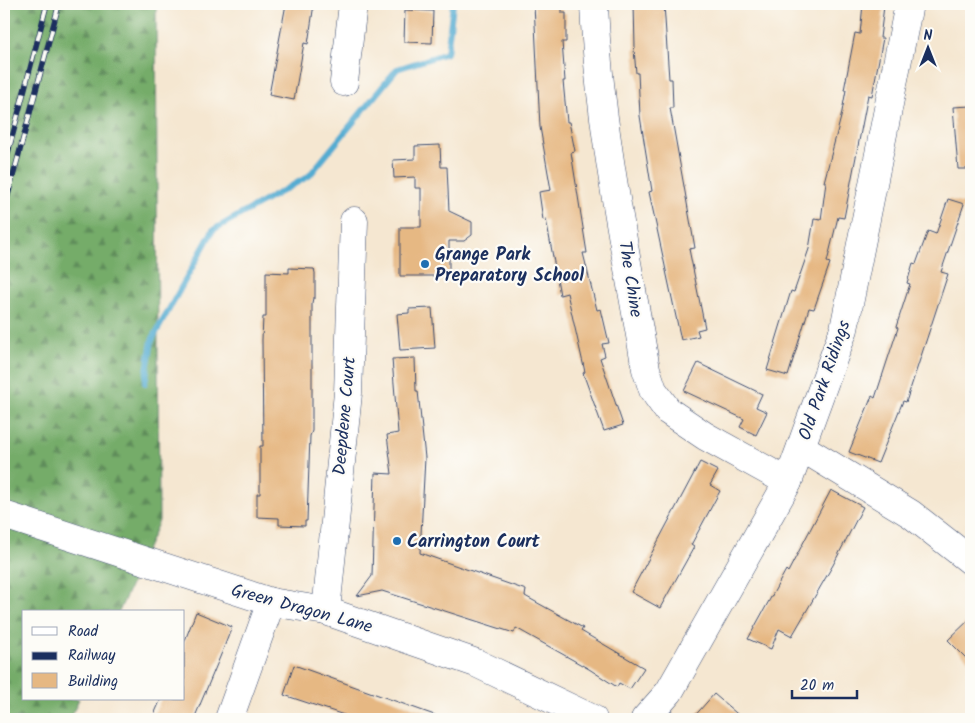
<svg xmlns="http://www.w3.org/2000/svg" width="975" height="723" viewBox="0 0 975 723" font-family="Kalam,sans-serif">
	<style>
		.forest { fill: url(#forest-firs); stroke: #486e64 }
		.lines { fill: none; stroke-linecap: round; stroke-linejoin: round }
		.stream { stroke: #54acd1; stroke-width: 6 }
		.building { fill: #e6b883 }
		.minor-casing { stroke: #3c4b6f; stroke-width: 29 }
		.minor { stroke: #fff; stroke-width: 28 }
		.rail-casing { stroke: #1b2f5e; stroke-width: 5.5 }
		.rail { stroke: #fdfcf7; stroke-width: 4; stroke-dasharray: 11; stroke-linecap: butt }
		.poi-dot { fill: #1f6fb2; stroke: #fdfcf7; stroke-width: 2 }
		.labels { text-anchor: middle; stroke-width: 4.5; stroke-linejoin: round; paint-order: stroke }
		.poi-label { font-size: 18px; font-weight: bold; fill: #1b2f5e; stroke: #fdfcf7; text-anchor: start }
		.street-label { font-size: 18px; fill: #1b2f5e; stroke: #fdfcf7 }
	</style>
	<defs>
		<pattern id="forest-firs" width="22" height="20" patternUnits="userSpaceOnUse" patternTransform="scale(1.25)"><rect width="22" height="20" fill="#75ac69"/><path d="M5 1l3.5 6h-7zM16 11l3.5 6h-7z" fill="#5f8c5a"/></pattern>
	</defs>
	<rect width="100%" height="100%" fill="#fdfcf7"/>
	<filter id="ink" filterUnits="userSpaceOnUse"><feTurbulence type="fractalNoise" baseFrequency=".02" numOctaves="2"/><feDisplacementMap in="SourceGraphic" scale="10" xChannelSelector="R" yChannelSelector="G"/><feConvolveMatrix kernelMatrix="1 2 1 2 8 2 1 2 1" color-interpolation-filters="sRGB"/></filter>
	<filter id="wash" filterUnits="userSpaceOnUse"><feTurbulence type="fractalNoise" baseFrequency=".0096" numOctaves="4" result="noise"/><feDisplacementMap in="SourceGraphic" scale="20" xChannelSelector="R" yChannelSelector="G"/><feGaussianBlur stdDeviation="1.12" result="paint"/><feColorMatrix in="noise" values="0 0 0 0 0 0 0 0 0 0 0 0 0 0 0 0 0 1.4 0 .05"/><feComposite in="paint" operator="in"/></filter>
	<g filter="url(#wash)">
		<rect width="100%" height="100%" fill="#f5e7d1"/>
		<path class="forest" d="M4 4H156L159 521 119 612H24V699H79L70 719H4Z"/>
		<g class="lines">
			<path class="stream" d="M145 383 152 340 213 230 309 176 397 69 447 53 453 4"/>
		</g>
		<g id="blocks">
			<g class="building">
				<path d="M286 4H314L308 44 304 43 294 100 269 95Z"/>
				<path d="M534 4H562V13H566V42H562L565 81H563L567 122H569L575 151 571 152 587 253H583L597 310 601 309 609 343 602 344 605 356 600 358 623 425 604 431 583 373 585 372 567 293 560 295 546 219 543 220 539 192 551 190 540 127Z"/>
				<path d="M634 4H664L669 79H672L673 108H670L695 248 689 249 705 328 697 330 699 336 681 340 649 192 652 191 640 116 638 73H636L634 49 635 48Z"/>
				<path d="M863 4 884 6 880 38H883L872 96 868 95 844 218 838 217 827 262 830 263 814 309 809 308 788 376 767 370 791 291 794 292 809 249 814 219 821 220 826 182H824L841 117 846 90H844L855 33 860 34Z"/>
				<path d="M405 10 433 11 432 43 404 42Z"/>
				<path d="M971 106V169H958L953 107Z"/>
				<path d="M440 145 441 167H447L449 211 472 222V235L464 241H449V276H400V227H421V188H415V177L394 178 393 160 415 159V146Z"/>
				<path d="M948 199 964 204 941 272 948 274 906 402 903 401 878 463 849 452 872 396 875 398 898 328 896 327 910 284 907 283 913 263 916 264 928 231 936 234Z"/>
				<path d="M289 268 314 269 315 273V298H313L312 303V431L310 436 307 521H305V526L279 525V518L257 517V494H260V446H263L262 340 263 317H266V272L289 273Z"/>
				<path d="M432 308 435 348 400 350 397 314 409 313V309Z"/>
				<path d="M415 358 416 391H418L425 458 420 553 526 590 525 596 583 628 581 631 644 668 630 689 619 683 617 687 589 669 516 628 514 633 382 591 357 596 372 576 375 473 392 474 387 435 398 433 392 359Z"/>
				<path d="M698 363 762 394 756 407 767 412 756 435 740 427 744 419 684 391Z"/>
				<path d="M700 462 718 471 710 485 720 491 691 545 694 547 660 608 631 592Z"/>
				<path d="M831 490 863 507 833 565 792 636 779 629 771 649 748 639 786 570 788 572Z"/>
				<path d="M196 612 232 627 220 657 194 719H152L161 699H184V643Z"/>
				<path d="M971 618V663L948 640Z"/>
				<path d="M294 665 440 717V719H356L284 695Z"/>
				<path d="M714 694 743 719H692Z"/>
			</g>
		</g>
	</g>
	<g filter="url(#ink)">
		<use href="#blocks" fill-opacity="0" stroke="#3c4b6f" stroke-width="1"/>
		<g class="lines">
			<defs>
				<g id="minor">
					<path d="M594 4C599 126 625 248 646 369L653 390 668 411 705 436 788 482"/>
					<path d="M344 82 353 4"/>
					<path d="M801 447 911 514 971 561"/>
					<path d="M4 515 271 602 326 611 476 663 593 719"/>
					<path d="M326 611 348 393 354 221"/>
					<path d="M229 719 271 602"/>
					<path d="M645 719 669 692 788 482 844 329 909 4"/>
				</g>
			</defs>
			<use href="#minor" class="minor-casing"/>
			<use href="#minor" class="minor"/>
			<defs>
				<g id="rail">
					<path d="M4 168 47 4"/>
					<path d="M4 210 59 4"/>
				</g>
			</defs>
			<use href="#rail" class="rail-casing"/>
			<use href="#rail" class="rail"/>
		</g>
	</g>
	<g class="poi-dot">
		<circle cx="425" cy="264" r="5"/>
		<circle cx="397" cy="541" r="5"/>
	</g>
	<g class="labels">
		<g class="poi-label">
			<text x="435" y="260">Grange Park<tspan x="435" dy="21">Preparatory School</tspan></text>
			<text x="407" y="547">Carrington Court</text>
		</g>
		<g class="street-label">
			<text transform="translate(631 279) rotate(81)" y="6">The Chine</text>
			<text transform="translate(824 380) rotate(-71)" y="6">Old Park Ridings</text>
			<text transform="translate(344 416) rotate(-85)" y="6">Deepdene Court</text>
			<text transform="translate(302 608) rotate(15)" y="6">Green Dragon Lane</text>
		</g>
	</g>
	<rect width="975" height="723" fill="none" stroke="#fdfcf7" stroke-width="20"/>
	<rect x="22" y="610" width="162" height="90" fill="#fdfcf7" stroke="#a3aaba"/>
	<rect x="32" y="627" width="25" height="8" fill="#ffffff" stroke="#a3aaba"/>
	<text x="68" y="636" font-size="15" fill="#1b2f5e">Road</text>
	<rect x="32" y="652" width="25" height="8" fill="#1b2f5e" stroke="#a3aaba"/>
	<text x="68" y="660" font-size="15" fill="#1b2f5e">Railway</text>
	<rect x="32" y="673" width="25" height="15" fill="#e6b883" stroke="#a3aaba"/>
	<text x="68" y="686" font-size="15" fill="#1b2f5e">Building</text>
	<g transform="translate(928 48)" stroke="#fdfcf7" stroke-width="4" paint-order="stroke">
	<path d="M0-4L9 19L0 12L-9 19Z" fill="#1b2f5e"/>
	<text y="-8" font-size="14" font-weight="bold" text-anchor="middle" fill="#1b2f5e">N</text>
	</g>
	<path d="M792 690v8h65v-8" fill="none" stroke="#1b2f5e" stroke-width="2.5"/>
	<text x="800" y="690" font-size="15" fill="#1b2f5e" stroke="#fdfcf7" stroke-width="4" paint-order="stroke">20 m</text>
</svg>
